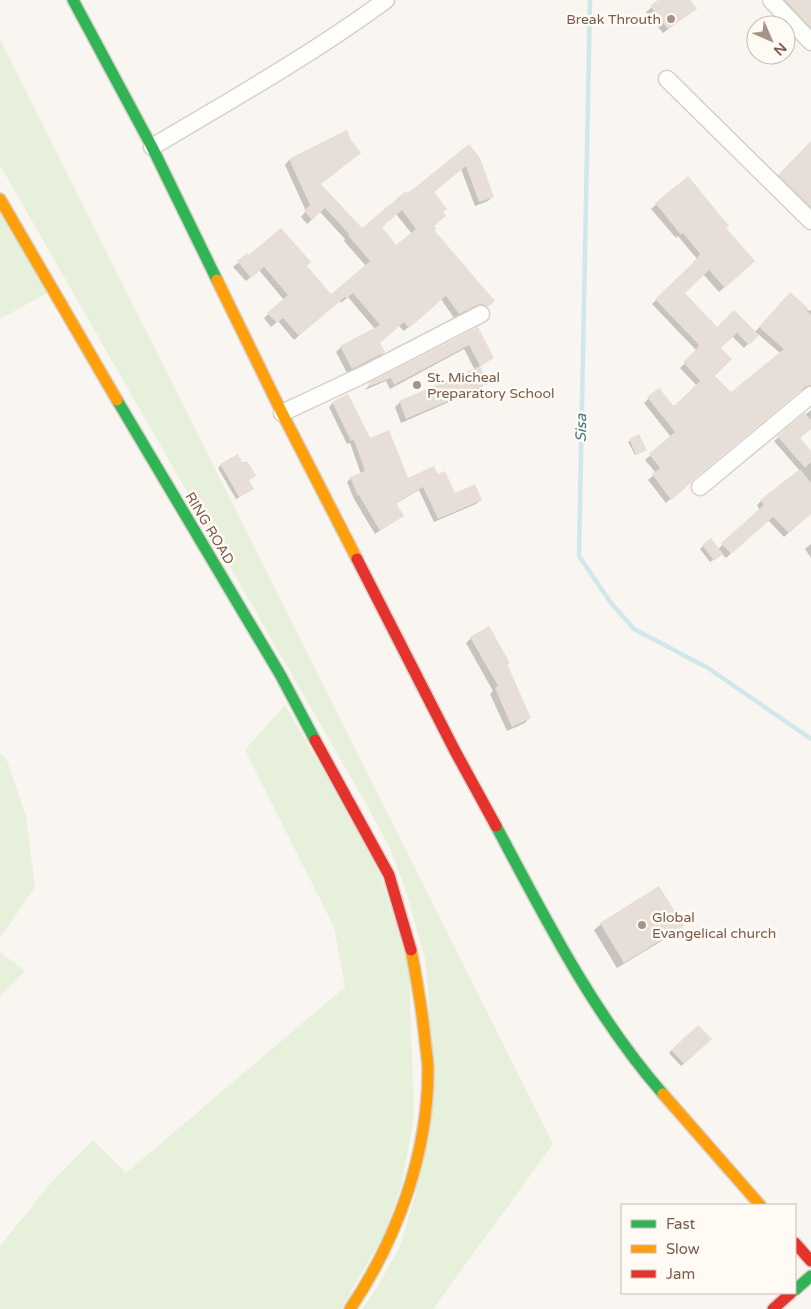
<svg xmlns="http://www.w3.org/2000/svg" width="811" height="1309" viewBox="0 0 811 1309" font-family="'Varela Round',sans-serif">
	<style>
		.green { fill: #e7f0db }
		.shadow { fill: #0003; fill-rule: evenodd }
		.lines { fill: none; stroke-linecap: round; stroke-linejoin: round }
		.stream { stroke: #d0e8ea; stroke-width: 4.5 }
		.building { fill: #e6ded7; fill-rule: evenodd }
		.street-casing { stroke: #d7d1cb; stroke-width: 19 }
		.fast-casing { stroke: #d9d2cb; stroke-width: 14 }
		.slow-casing { stroke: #d9d2cb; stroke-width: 14 }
		.jam-casing { stroke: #d9d2cb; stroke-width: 14 }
		.street { stroke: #fefefd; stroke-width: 16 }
		.fast { stroke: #30b455; stroke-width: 11 }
		.slow { stroke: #ff9f0a; stroke-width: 11 }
		.jam { stroke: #e5322d; stroke-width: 11 }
		.poi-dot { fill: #a69286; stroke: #fffaf3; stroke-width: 2 }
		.labels { text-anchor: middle; stroke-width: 5; stroke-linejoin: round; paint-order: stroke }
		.poi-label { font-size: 14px; fill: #7a5c4d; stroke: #fffaf3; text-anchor: start }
		.street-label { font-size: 14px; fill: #7a5c4d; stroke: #fffaf3 }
		.water-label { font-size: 15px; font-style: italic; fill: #437c86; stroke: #fffaf3 }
	</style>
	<rect width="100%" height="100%" fill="#f9f5f0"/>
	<g class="green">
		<path d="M0 39 553 1144 433 1309H362L375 1291 400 1246 416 1193 429 1001 425 959 406 891 391 850 370 811 0 165Z"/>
		<path d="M0 213 47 293 0 319Z"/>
		<path d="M285 705 376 861 409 967 414 1116 402 1183 384 1235 341 1309H0V1246L50 1184 93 1140 126 1173 345 987 334 927 245 750Z"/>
		<path d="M0 754 6 758 26 816 35 887 0 938Z"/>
		<path d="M0 952 25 971 0 996Z"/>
	</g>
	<g class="shadow">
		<path d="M661 0H688L695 9 663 33 646 12Z"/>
		<path d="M778 0H811V34Z"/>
		<path d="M346 132 320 184 362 230 408 195 469 146 493 196 488 201 475 206 461 169 432 192 433 230 493 301 482 311 477 308 471 309 454 318 441 299 404 331 399 326 379 343 384 352 379 357 347 373 336 352 341 347 375 329 348 297 341 303 340 300 294 340 278 321 271 327 264 318 284 300 259 270 246 281 233 267 247 255 249 257 305 266 331 296 366 266 344 241 345 239 320 212 307 224 301 217 306 211 285 165 289 160ZM396 214 412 234 396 247 380 227Z"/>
		<path d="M807 147H811V213L776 178Z"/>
		<path d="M688 177 725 229 749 265 719 292 703 274 683 293 717 329 754 333 790 294 809 311 811 310V391L809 389 799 391 689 482 666 503 648 480 656 473 645 460 671 437 644 403 659 389 673 406H675L697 386 680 368 695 353 694 352 696 350 652 304 694 263 693 262 697 259 678 236 676 238 651 209ZM758 334 780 353 730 394 714 376 720 348 732 336 744 348Z"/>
		<path d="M478 328 492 358 479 367 486 383 481 388 401 423 395 407 400 402 475 370 464 349 390 389 386 381 365 390 370 384Z"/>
		<path d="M348 396 370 439 407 479 437 476 454 495 480 500 476 504 434 522 419 490 395 504 402 516 375 534 354 499 347 482 351 478 361 474 350 443 347 444 329 407 333 403Z"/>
		<path d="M811 410V428L799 439 811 453V513L784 537 768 520 726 558 722 554 710 562 700 549 703 546 718 549 760 510 757 505 761 501 800 471 774 441Z"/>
		<path d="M639 436 644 451 635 455 628 442Z"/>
		<path d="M221 465 248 480 253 488 236 499 218 468Z"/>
		<path d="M811 544V558L805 549Z"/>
		<path d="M471 638 509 662 506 665 529 718 525 723 507 731 490 694 493 691 466 643Z"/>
		<path d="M601 924 682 926 675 933 617 968 594 930Z"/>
		<path d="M698 1026 710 1039 681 1066 669 1053Z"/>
	</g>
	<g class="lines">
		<path class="stream" d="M590 0 579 556 611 603 634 629 708 668 811 739"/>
	</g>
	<g class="building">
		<path d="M658 0H690L697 9 668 29 650 6Z"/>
		<path d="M785 0H811V28Z"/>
		<path d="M347 130 351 140 361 153 321 184 362 228 406 191 408 193 469 144 480 158 494 197 479 202 466 166 434 192 447 209 443 212 446 216 434 226 437 229 434 230 495 301 488 307 482 304 477 305 459 314 446 296 409 328 404 322 380 343 385 352 352 369 340 346 380 325 353 293 346 299 345 297 299 336 283 318 277 323 267 313 288 295 264 267 251 278 237 261 247 253 249 255 281 228 311 262 307 266 331 294 370 261 348 235 349 234 325 208 312 220 304 211 310 205 289 159ZM402 210 416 229 396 245 382 227Z"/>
		<path d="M811 141V207L778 175Z"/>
		<path d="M688 176 729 226 726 228 755 261 725 288 709 270 685 293 717 327 734 310 759 335 749 345 737 333 721 348 732 359 715 376 731 392 784 349 759 327 790 292 808 308 806 309 811 315V385L805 387 694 479 682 491 671 500 652 474 660 468 649 454 675 432 647 397 659 388 673 405H675L700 381 683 362 698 348 697 347 699 345 655 299 698 258 697 257 700 254 683 233 681 235 655 203Z"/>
		<path d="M478 327 494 358 480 366 469 345 394 385 391 378 370 386 369 383Z"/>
		<path d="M480 366 488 384 406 419 399 401Z"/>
		<path d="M348 394 370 438 389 430 408 478 434 466 438 474 445 471 455 493 475 484 482 500 438 519 423 487 396 503 404 516 380 531 359 495 358 496 350 477 365 471 354 440 351 441 332 402Z"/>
		<path d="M805 413 811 420V429L800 438 811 451V462L805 468 777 436Z"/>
		<path d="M639 434 647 450 636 455 629 439Z"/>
		<path d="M238 454 242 462H248L256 476 249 480 254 489 239 497 220 464Z"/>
		<path d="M800 469 811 483V514L789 533 773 517 731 554 721 543 764 505 760 500Z"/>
		<path d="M711 538 723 554 714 561 702 545Z"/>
		<path d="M489 626 510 663 507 664 531 718 512 727 495 688 498 686 470 637Z"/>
		<path d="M659 886 684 926 624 963 600 923Z"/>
		<path d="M698 1025 712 1039 684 1064 671 1050Z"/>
	</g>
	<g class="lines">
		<defs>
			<g id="street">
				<path d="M771 0 811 42"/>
				<path d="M667 79 811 221"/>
				<path d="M152 147C231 100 311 55 386 0"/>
				<path d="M282 413 365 374 481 314"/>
				<path d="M700 487 811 395"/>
			</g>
			<g id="fast">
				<path d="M73 0 152 147 217 280"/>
				<path d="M117 400 281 676 315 740"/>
				<path d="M496 826C545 918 594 1015 663 1094"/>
				<path d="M795 1290 811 1276"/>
			</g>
			<g id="slow">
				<path d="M0 199 117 400"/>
				<path d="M217 280 282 413 357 559"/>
				<path d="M663 1094 760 1205"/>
				<path d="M350 1309C397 1239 428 1155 428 1070 428 1060 426 1050 425 1040 422 1010 417 980 411 950"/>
			</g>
			<g id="jam">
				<path d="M357 559 455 751 496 826"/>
				<path d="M315 740 389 875 411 950"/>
				<path d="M795 1243 811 1261"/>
				<path d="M773 1309 791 1293"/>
			</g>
		</defs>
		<use href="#street" class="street-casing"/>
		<use href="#fast" class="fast-casing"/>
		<use href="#slow" class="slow-casing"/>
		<use href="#jam" class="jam-casing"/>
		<use href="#street" class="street"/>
		<use href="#fast" class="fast"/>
		<use href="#slow" class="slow"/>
		<use href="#jam" class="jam"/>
	</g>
	<g class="poi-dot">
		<circle cx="671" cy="19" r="5"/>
		<circle cx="417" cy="385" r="5"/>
		<circle cx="642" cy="925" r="5"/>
	</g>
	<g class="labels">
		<g class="poi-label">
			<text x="661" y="24" text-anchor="end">Break Throuth</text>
			<text x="427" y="382">St. Micheal<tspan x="427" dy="16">Preparatory School</tspan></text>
			<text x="652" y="922">Global<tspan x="652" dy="16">Evangelical church</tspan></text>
		</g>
		<g class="street-label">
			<text transform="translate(210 528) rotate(59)" y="5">RING ROAD</text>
		</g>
		<g class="water-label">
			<text transform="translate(581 428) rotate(-89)" y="5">Sisa</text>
		</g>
	</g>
	<rect x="621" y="1204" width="175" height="90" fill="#fffaf3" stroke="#cabbb1"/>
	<rect x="631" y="1220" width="25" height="8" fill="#30b455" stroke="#cabbb1"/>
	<text x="666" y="1229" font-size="15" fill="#7a5c4d">Fast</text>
	<rect x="631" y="1245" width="25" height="8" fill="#ff9f0a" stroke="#cabbb1"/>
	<text x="666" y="1254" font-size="15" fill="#7a5c4d">Slow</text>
	<rect x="631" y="1270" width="25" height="8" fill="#e5322d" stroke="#cabbb1"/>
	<text x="666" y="1279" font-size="15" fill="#7a5c4d">Jam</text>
	<g transform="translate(771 40) rotate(135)"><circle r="24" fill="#fffaf3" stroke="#cabbb1"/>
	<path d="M0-4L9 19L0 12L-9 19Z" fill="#a69286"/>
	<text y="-8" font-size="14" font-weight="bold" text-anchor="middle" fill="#7a5c4d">N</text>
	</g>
</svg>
